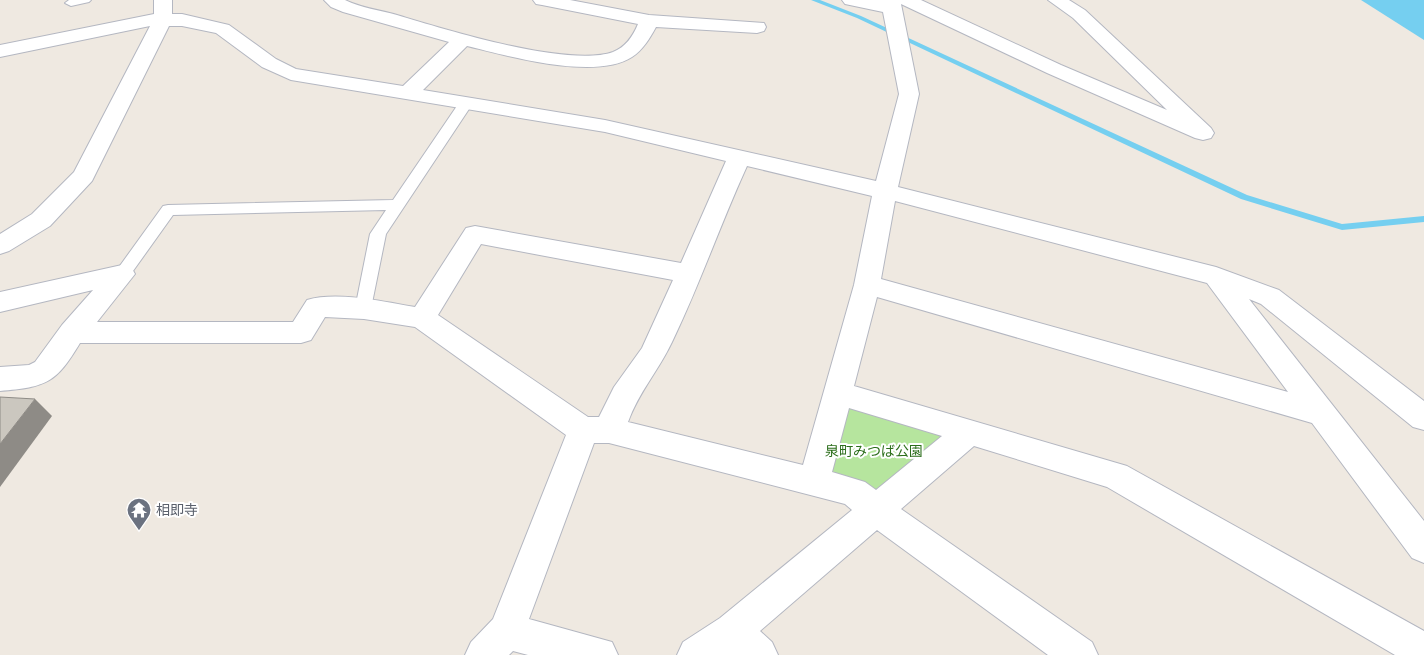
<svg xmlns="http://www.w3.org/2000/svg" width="1424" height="655" viewBox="0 0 1424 655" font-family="Arial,'Noto Sans JP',sans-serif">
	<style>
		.green { fill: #b6e59e }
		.water { fill: #75cff0 }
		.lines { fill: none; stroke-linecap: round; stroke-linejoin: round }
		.stream { fill: #75cff0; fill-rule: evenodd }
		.service-casing { stroke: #b4b7c1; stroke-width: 2 }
		.minor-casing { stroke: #b4b7c1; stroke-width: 2 }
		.service { fill: #fff; fill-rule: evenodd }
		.minor { fill: #fff; fill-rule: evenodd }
		.shaded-wall { fill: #8e8b86 }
		.building { fill: #cbc7bf; stroke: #8e8b86 }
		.labels { text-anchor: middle; stroke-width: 4; stroke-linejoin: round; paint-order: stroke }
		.park-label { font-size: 14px; fill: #2c6e1b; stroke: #fff }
		.worship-label { font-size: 14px; fill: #5b616d; stroke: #fff; text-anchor: start }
	</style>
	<rect width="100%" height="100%" fill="#efe9e1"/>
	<path class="green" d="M839 393 969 432 876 510 814 481Z"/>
	<path class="water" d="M1361 0H1424V40Z"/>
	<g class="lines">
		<path class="stream" d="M811 0H820L861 16 1247 195 1342 224 1424 216V222L1342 230 1241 199 857 18Z"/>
		<defs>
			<g id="service">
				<path d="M91 0 89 2 71 6 65 3 69 0Z"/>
				<path d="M466 99 473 103 386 234 370 313 364 315 358 313 355 309 370 234 386 210 173 215 128 278H116L114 274 163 206 168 205 393 200 461 100Z"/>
			</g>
			<path id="minor" d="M154 0H172V14H182L229 25 276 59 296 69 403 86 449 42 343 12 331 7 324 0H345C361 8 380 10 397 15 444 29 568 68 613 52 626 47 633 36 638 24L542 5 536 4 533 0H570L649 15 764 23 766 27 764 31 757 33 656 27C650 38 643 50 632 57 595 81 508 56 467 46L423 90 605 120 876 181 899 94 883 12 845 4 842 0H921L1061 65 1167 110 1073 18 1048 0H1069L1085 10 1211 128 1214 133 1211 138 1203 140 1195 138 1047 73 901 4 919 94 898 187 1216 267 1279 290 1424 401V430L1413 427 1261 304 1249 299 1424 521V563L1412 558 1312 423 877 297 854 386 1127 466 1424 631V655H1395L1107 487 974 446 901 509 1092 642 1098 655H1048L877 530 760 631 772 642 778 655H677L683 642 720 618 852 510 845 504 609 443H594L529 619 612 642 618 655H528L513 651 509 655H465L471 642 493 619 566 435 415 327 364 319 325 317 311 340 301 343H80C56 383 47 387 0 391V367L29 365 35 362 62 325 93 290 0 312V292L122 265 131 267 135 274 97 322H293L307 300C338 291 384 302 415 307L466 228 475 226 681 263 726 161 605 132 291 80 262 67 216 33 182 26H169L92 181 50 226 9 251 0 254V234L32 214 74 172 150 26 0 57V45L154 14ZM747 166 872 196 854 285 803 465 628 422C638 393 659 370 672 342 700 284 720 225 747 166ZM895 201 1207 283 1288 392 881 279ZM481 244 673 280 642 348 614 387 599 417H588L438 315ZM849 408 942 436 876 490 865 482 832 472Z"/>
		</defs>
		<use href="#service" class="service-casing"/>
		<use href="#minor" class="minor-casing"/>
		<use href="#service" class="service"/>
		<use href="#minor" class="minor"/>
	</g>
	<path class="shaded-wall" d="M35 399 52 416 0 487V444Z"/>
	<path class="building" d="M0 397 35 399 0 444Z"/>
	<defs>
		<symbol id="temple-pin" viewBox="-11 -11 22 30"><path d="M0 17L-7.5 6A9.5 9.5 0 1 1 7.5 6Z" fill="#6b7280" stroke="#fff"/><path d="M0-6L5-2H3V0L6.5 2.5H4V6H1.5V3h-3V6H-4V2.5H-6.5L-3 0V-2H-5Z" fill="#fff"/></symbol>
	</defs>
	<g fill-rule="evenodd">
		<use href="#temple-pin" x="125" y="496" width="28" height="38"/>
	</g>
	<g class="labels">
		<g class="park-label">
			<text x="874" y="456">泉町みつば公園</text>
		</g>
		<g class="worship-label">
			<text x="156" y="515">相即寺</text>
		</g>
	</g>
</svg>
